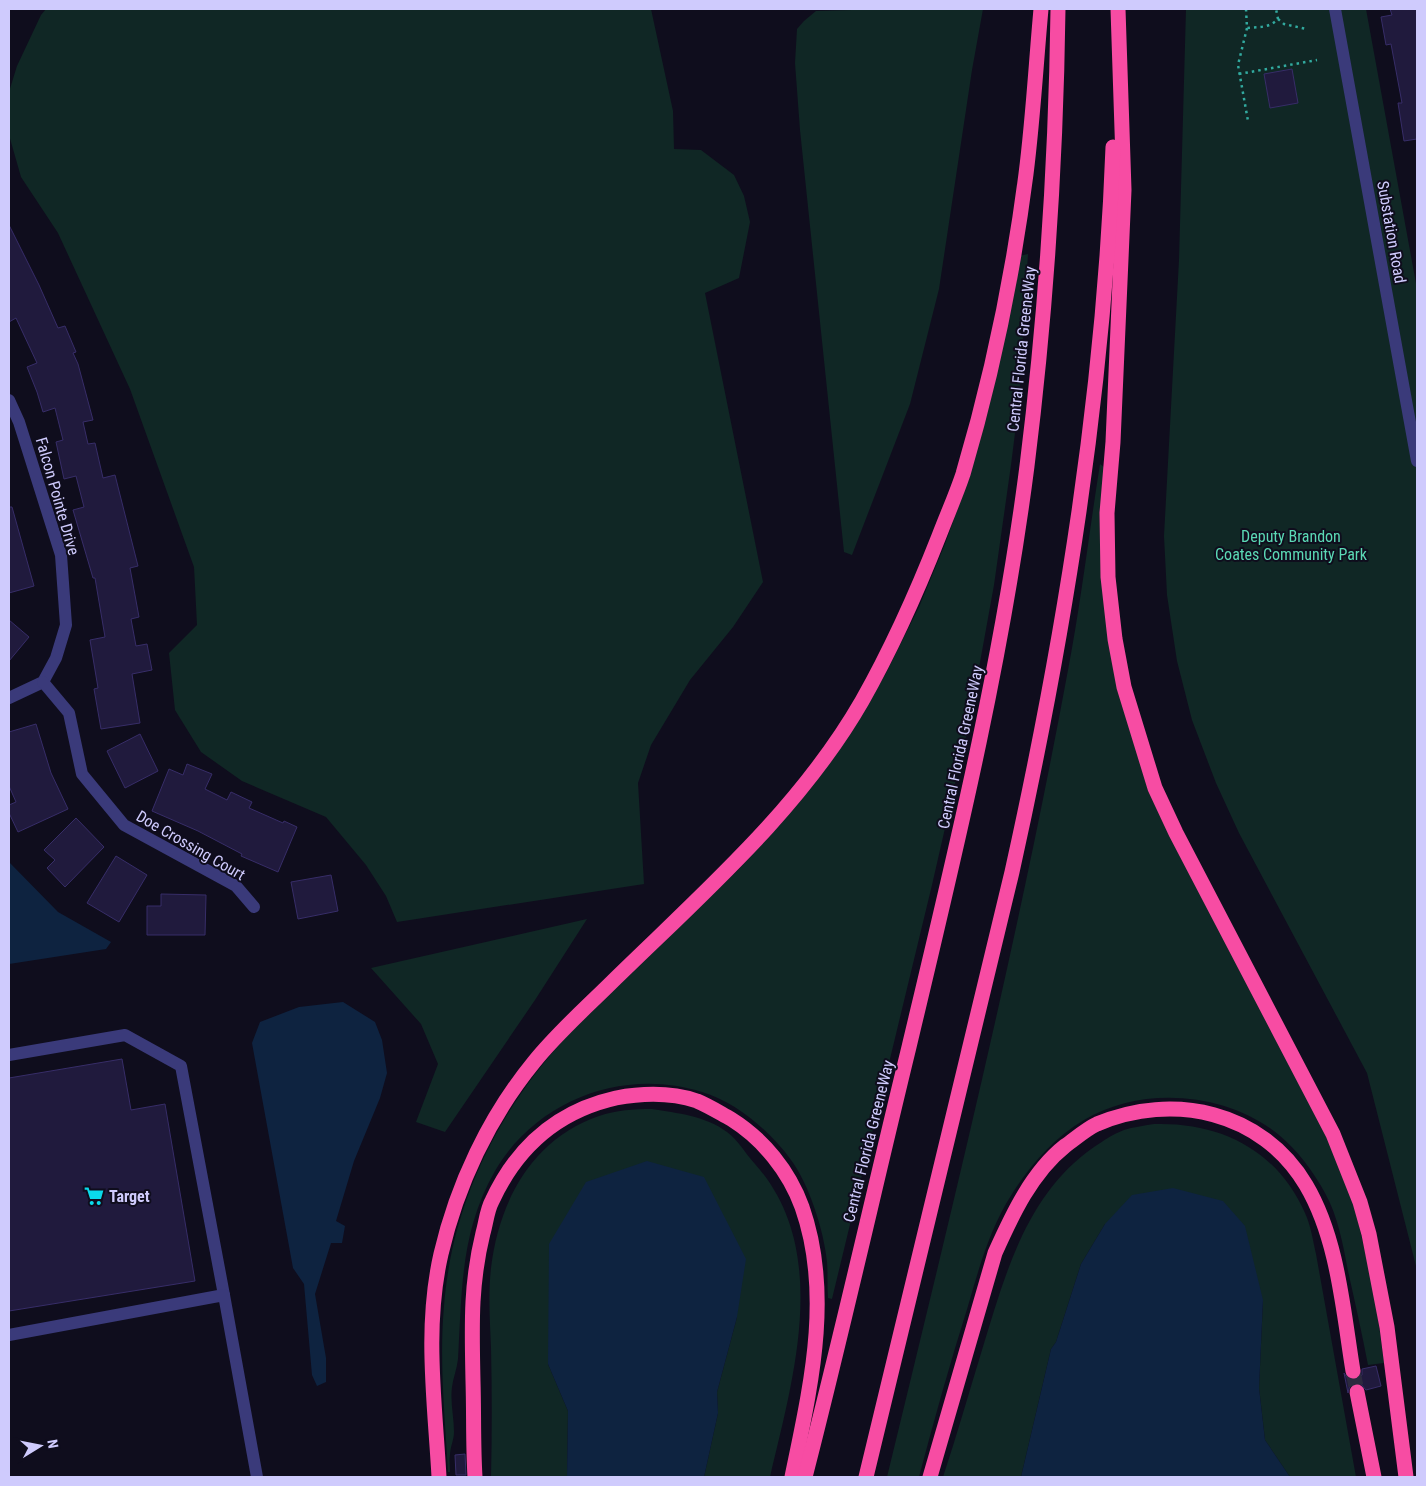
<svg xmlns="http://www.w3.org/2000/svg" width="1426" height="1486" viewBox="0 0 1426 1486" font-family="'Roboto Condensed',sans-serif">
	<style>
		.green { fill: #102725 }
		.water { fill: #0e2340 }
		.building { fill: #201a3d; stroke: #372d68 }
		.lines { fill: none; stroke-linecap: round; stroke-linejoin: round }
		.highway-tunnel { stroke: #2c2a3f; stroke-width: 15; stroke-dasharray: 15 8; stroke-linecap: butt }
		.path { stroke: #32aa9f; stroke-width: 2.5; stroke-dasharray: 2.5 4; stroke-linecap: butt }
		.minor { stroke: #3a3a7a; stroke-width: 12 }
		.highway { stroke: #f74ca3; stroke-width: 15 }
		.labels { text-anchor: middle; stroke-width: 4; stroke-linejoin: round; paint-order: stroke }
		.street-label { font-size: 16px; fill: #cfcbfd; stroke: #0f0d1d }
		.park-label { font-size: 16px; fill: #5bd9b5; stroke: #0f0d1d }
		.poi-label { font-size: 16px; font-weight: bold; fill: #cfcbfd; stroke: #0f0d1d; text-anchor: start }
	</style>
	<rect width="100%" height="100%" fill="#0f0d1d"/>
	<g class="green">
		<path d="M46 9H651L673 111 674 149 701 150 734 175 744 196 750 222 739 278 705 293 763 582 733 627 690 680 651 745 638 783 644 884 397 922 386 896 366 865 326 817 242 781 201 752 175 710 169 653 197 625 194 567 130 389 58 233 21 177 9 135V92L17 66 41 15Z"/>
		<path d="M887 9H983L972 70 939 289 910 404 852 555 844 552 800 130 795 63 797 29 804 21 816 11Z"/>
		<path d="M1186 9H1366L1417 289V1270L1367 1073 1239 833 1216 783 1192 720 1177 661 1167 595 1164 536 1179 260Z"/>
		<path d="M1028 254 1019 401 1011 465 994 585 969 723 932 885 832 1299 828 1298C827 1286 828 1274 827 1262 824 1231 809 1184 791 1160 770 1131 736 1102 702 1092 624 1067 536 1100 495 1171 460 1232 462 1292 458 1359 457 1369 453 1378 452 1387 450 1402 454 1417 454 1432 454 1440 450 1447 450 1455 449 1461 450 1466 450 1472H448C445 1417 439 1361 444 1306 452 1203 498 1111 567 1036L738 870 777 828 816 782 885 675 919 607 945 544 963 494 1019 256Z"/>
		<path d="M1100 464 1104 467 1131 733 1321 1121 1354 1203 1375 1296 1384 1363 1368 1365C1362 1334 1355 1302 1348 1271 1343 1245 1338 1216 1325 1193 1313 1171 1298 1151 1279 1135 1227 1092 1142 1085 1084 1120 1054 1138 1031 1164 1012 1194 990 1228 979 1268 968 1306 950 1363 934 1420 919 1477H887C952 1209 1018 941 1068 670 1081 602 1089 533 1100 464Z"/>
		<path d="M587 919 535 1000 445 1132 416 1122 438 1064 421 1024 371 968Z"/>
		<path d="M652 1109C677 1113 706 1116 727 1132 739 1141 745 1153 755 1164 832 1250 793 1378 770 1477H704L718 1413 717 1392 737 1317 548 1364 568 1411 567 1477H491C492 1434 492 1391 491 1348 490 1322 488 1294 491 1268 499 1201 532 1139 599 1116 616 1110 634 1109 652 1109Z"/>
		<path d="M1154 1124C1221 1122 1277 1150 1305 1213 1311 1226 1313 1241 1316 1254L1356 1477H1290L1265 1440 1259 1388 1263 1300 1105 1224 1081 1264 1056 1342 1051 1349 1021 1477H943C957 1435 969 1392 982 1350 1005 1275 1026 1194 1094 1147 1103 1141 1113 1134 1124 1130 1133 1127 1143 1126 1154 1124Z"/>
	</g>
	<g class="water">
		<path d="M9 862 58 912 111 942 106 949 9 964Z"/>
		<path d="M343 1002 375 1022 382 1040 387 1073 380 1098 354 1161 336 1221 345 1226 342 1243H331L315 1294 326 1358V1382L317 1386 312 1375 304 1284 293 1268 252 1043 260 1022 299 1007Z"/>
		<path d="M647 1161 704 1177 746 1259 737 1317 717 1392 718 1413 704 1477H567L568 1411 548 1364 549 1244 586 1182Z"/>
		<path d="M1173 1188 1223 1201 1245 1226 1263 1300 1259 1388 1265 1440 1290 1477H1021L1051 1349 1056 1342 1081 1264 1105 1224 1132 1195Z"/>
	</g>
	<g class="building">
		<path d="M1390 9H1417V139L1404 141 1398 103H1402L1391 44 1386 45 1381 17 1392 15Z"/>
		<path d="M1292 69 1298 103 1270 108 1264 74Z"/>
		<path d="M9 225 39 285 58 328 65 326 76 352 73 353 78 364 93 420 83 422 88 444 95 443 103 478 115 475 138 566 130 568 139 617 131 619 136 646 147 644 152 670 132 674 140 723 101 729 94 689 98 688 90 640 105 637 95 578H93L73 510 84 507 76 476 64 479 56 442 63 440 55 408 43 412 37 392 27 367 37 363 16 318 9 322Z"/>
		<path d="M9 507H12L34 586 9 593Z"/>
		<path d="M9 620 29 637 9 661Z"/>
		<path d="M36 724 51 773 68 809 18 832 9 813V805L16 802 9 786V732Z"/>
		<path d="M140 734 158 771 125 788 107 751Z"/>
		<path d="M187 764 212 774 205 789 227 800 231 792 252 802 249 808 283 823 284 821 297 827 278 872 241 856 242 854 198 831 152 811 169 769 183 775Z"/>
		<path d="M76 818 104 847 65 887 47 868 55 860 44 850Z"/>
		<path d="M116 856 147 875 119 922 87 903Z"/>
		<path d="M331 875 338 911 298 919 291 882Z"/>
		<path d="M161 894 206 895 205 935H147V906H161Z"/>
		<path d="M122 1059 131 1110 165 1104 195 1281 9 1311V1078Z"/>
		<path d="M1376 1366 1381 1386 1366 1390 1360 1383H1356L1350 1385 1348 1393 1344 1373 1349 1380H1355L1362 1375V1369Z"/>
		<path d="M465 1454 466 1475H456L455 1455Z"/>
	</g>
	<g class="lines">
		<path class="highway-tunnel" d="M1353 1371 1357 1392"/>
		<g class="path">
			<path d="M1246 9 1247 28C1258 27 1270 28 1278 19L1276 9"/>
			<path d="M1278 19 1284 24 1306 29"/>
			<path d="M1247 28 1238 65 1248 121"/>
			<path d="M1239 74 1317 60"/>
		</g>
		<g class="minor">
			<path d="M1335 9 1417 461"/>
			<path d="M9 400 19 422 61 555 66 625 56 658 43 682 9 698"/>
			<path d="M43 682 69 713 82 774 124 825 236 886 254 907"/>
			<path d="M9 1055 125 1035 181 1066 224 1295"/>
			<path d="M9 1335 224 1295 257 1477"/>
		</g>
		<g class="highway">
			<path d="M1118 9 1124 190 1113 442 1107 513 1108 577 1115 639 1124 687 1155 788 1176 833 1333 1134 1360 1202 1369 1234 1387 1327 1406 1477"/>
			<path d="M1357 1392 1374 1477"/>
			<path d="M439 1477C435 1403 424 1328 441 1254 457 1185 489 1117 534 1062 558 1032 588 1006 615 979 703 893 800 809 862 701 892 648 917 592 939 536 947 515 956 495 963 474 992 376 1013 275 1026 174 1033 119 1036 64 1041 9"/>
			<path d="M475 1477C473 1445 474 1413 473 1381 472 1328 470 1286 483 1233 486 1223 487 1210 492 1201 517 1147 558 1111 616 1098 643 1093 670 1092 697 1101 709 1106 720 1113 731 1119 763 1139 789 1171 802 1207 833 1295 810 1389 792 1477"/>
			<path d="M805 1477C842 1334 874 1190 909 1047 955 854 1002 662 1027 466 1046 314 1056 162 1058 9"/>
			<path d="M866 1477 1012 872C1065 633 1104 391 1113 147"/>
			<path d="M930 1477 995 1253C1012 1215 1032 1172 1065 1146 1075 1139 1086 1129 1097 1124 1173 1092 1262 1111 1306 1185 1338 1239 1343 1310 1353 1371"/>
		</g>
	</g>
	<defs>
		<symbol id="supermarket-bare" viewBox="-9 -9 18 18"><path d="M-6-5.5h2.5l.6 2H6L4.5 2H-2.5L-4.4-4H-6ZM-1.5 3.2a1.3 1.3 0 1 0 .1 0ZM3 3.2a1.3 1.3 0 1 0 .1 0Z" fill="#0adaea" stroke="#0f0d1d" stroke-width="2.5" paint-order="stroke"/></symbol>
	</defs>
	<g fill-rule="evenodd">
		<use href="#supermarket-bare" x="80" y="1182" width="28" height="28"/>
	</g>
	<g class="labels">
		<g class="street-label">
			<text transform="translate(1392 232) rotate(80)" y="6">Substation Road</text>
			<text transform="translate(1021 349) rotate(-84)" y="6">Central Florida GreeneWay</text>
			<text transform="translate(58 496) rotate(74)" y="6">Falcon Pointe Drive</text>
			<text transform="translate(960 747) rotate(-78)" y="6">Central Florida GreeneWay</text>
			<text transform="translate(191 845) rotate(30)" y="6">Doe Crossing Court</text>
			<text transform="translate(868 1141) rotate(-76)" y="6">Central Florida GreeneWay</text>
		</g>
		<g class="park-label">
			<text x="1291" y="542">Deputy Brandon<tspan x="1291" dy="18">Coates Community Park</tspan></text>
		</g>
		<g class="poi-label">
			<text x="109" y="1202">Target</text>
		</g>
	</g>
	<rect width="1426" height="1486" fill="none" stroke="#cfcbfd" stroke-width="20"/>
	<g transform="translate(40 1446) rotate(80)" stroke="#0f0d1d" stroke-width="4" paint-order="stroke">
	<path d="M0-4L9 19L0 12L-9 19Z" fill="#cfcbfd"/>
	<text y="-8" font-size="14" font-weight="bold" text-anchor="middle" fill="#cfcbfd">N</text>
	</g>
</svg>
